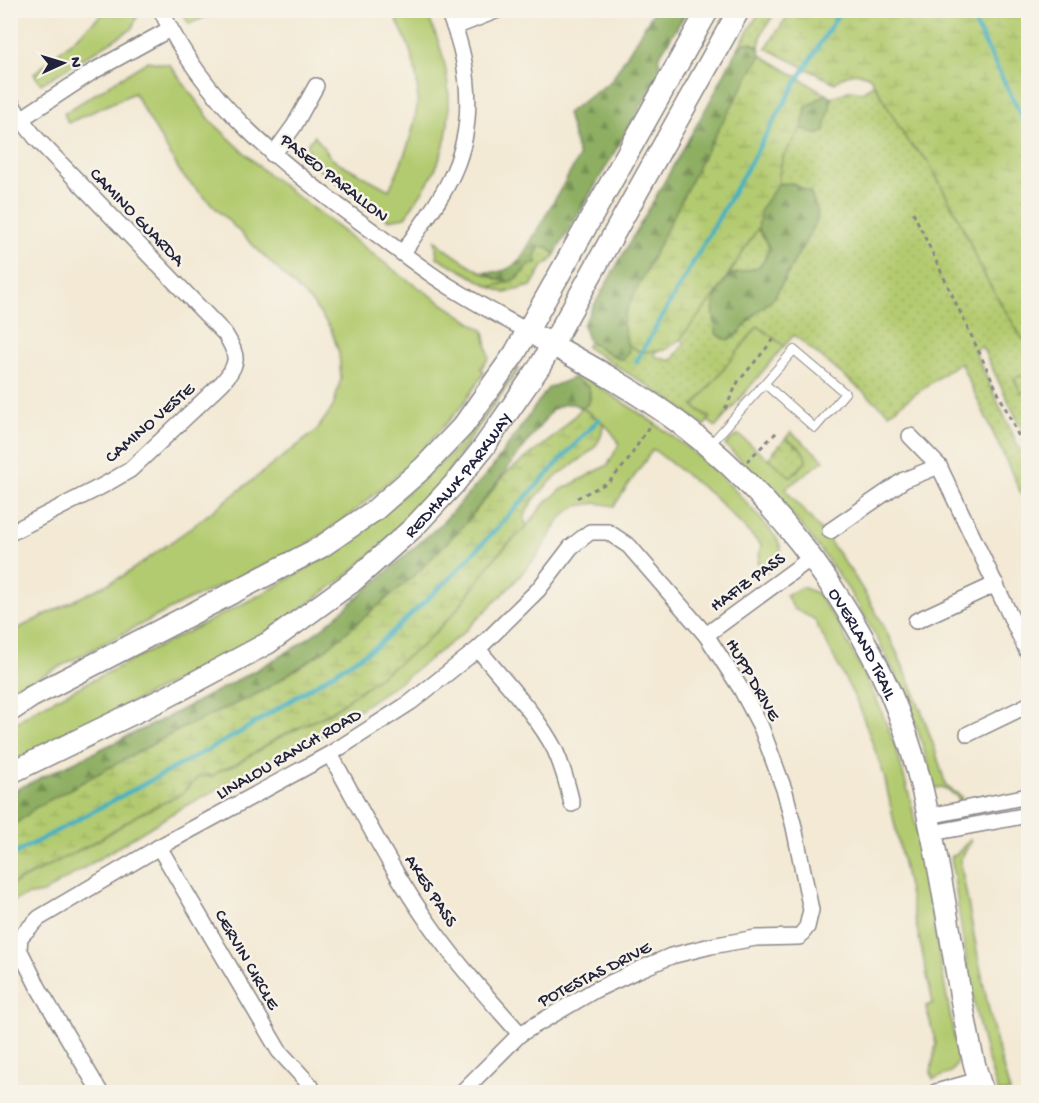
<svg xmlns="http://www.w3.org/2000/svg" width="1039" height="1103" viewBox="0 0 1039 1103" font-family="'Gochi Hand',sans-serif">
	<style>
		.grass { fill: url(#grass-dots); stroke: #6a7655; stroke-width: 1.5 }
		.forest { fill: url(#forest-firs); stroke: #58684e; stroke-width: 1.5 }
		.wetland { fill: url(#wetland-marsh); stroke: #6a7655; stroke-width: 1.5 }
		.green { fill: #b3cb6f; stroke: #6a7655; stroke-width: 1.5 }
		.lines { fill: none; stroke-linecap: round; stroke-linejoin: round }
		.stream { stroke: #43b0c0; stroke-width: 4.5 }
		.lane-casing { stroke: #8a8688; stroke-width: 10 }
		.street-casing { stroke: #8a8688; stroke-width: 18 }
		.secondary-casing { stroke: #8a8688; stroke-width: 24 }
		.path { stroke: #8a8688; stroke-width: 3; stroke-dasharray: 4.5 4.5; stroke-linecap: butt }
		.lane { stroke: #fff; stroke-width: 8 }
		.street { stroke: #fff; stroke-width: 15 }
		.secondary { stroke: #fff; stroke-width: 21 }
		.labels { text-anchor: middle; stroke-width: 5; stroke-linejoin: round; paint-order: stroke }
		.street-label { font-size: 18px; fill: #22223b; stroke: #f7f3e8 }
	</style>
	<defs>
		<pattern id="grass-dots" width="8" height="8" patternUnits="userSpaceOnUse" patternTransform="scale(1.5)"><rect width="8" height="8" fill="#b3cb6f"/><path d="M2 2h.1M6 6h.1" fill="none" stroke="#9aae61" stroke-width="1.8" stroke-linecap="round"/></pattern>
		<pattern id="forest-firs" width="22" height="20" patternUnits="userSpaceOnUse" patternTransform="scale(1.5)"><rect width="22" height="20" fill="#8eaf62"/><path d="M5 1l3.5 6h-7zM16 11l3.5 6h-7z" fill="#748e52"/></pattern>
		<pattern id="wetland-marsh" width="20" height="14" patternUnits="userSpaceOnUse" patternTransform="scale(1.5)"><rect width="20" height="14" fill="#b3cb6f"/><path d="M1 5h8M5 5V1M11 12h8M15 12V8" fill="none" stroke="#9aae61"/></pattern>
	</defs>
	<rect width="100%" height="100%" fill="#f7f3e8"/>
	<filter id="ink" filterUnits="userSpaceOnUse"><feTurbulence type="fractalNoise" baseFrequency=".0167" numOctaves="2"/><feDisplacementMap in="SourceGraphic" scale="12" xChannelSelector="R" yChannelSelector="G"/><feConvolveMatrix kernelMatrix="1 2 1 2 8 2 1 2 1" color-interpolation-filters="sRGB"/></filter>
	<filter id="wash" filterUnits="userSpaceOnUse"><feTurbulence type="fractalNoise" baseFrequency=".008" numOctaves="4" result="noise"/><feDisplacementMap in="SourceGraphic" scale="24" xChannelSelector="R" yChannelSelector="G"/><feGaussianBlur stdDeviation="1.35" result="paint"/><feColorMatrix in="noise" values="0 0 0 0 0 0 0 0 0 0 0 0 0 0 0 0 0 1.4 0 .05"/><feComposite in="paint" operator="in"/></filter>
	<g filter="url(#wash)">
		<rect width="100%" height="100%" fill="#f3e9d4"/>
		<g class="grass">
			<path d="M760 11H776L762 33 759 47 751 43H744L734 55Z"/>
			<path d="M875 84 908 141 928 161 959 219 985 277 1022 338 1028 343V374L1014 378 1021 393 1028 390V442L982 347 974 350 1028 468V508L960 362 889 413 794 335 784 346 758 326 694 406 710 418 704 426 666 397 586 347 589 342 619 359 627 355 628 345 641 352 656 351 654 356 671 361 685 343 680 339 729 276 778 184C779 174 780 165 784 155 793 136 803 129 806 107L826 94 831 98 851 90 862 92Z"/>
			<path d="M540 247H547L555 254 551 261 543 266 531 286 505 293 491 287 519 277Z"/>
			<path d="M786 438C797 445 805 447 806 462L791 478 768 459Z"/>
		</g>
		<g class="forest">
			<path d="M654 11H687L658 58 662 71 555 254 547 247H540L535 256 537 263 528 265C513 286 506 286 486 272 501 273 509 270 520 260L579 157 567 113 611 81Z"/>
			<path d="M744 43H751L759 47 761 55 703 157 626 311 623 323 629 351 624 359H619L589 342 583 325 714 94 734 55Z"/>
			<path d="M826 94 831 98C831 110 826 119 825 131 815 137 810 133 802 128L806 107Z"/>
			<path d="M791 183 810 192 818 212 816 222 774 298 755 314 738 334 728 340 717 335C713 317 710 302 722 285 725 282 727 277 731 275 753 266 762 275 769 247L758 228 761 208 778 184Z"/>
			<path d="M573 378 589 387C590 397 592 403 582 408 570 401 564 403 552 410L467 522 417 573 323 652 261 692 179 730 35 808 11 828V792L166 718 258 669 294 648 325 626 441 524 492 468 548 388Z"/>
		</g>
		<g class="wetland">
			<path d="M791 11H1028V343L1022 338 985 277 959 219 928 161 908 142 870 77C857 70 846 73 835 83L766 48Z"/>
			<path d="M761 55 826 94 806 107 802 128 784 155 780 168 778 184 761 208 758 228 716 294 680 339 670 347 665 350 641 352 628 345 623 323 626 311 703 157Z"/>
			<path d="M1028 374V390L1021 393 1014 378Z"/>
			<path d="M582 408 603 423C604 448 581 458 564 471 552 479 526 504 525 518 525 521 526 524 526 527L497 555 455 612 422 646 328 714 278 738 235 766 220 771 213 776 207 775 190 785 182 794 136 816 99 840 11 885V828L35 808 179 730 261 692 323 652 417 573 467 522 505 474 555 436Z"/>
		</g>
		<g class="green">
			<path d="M106 11H139V12L132 29 41 84 34 74Z"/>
			<path d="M181 11H219L189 24Z"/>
			<path d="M391 11H425C451 60 459 123 433 174 425 189 414 203 405 217L388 220 311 163 307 144 315 136 332 159 389 190C421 123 432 77 391 11Z"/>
			<path d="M148 61 170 65 211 121 265 172 403 277 484 331 489 358 481 368 484 373 462 406 408 466 345 519 297 551 182 603 11 692V632L123 576 188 530 316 431 333 407 341 379 339 353 331 329 313 304 182 175 134 93 68 123 64 113Z"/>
			<path d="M435 240C448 252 492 282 509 282L491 287 437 257Z"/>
			<path d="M758 326 784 346 716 427 708 421 710 418 694 406Z"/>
			<path d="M518 367 519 369 461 452 437 489 398 530 344 578 255 641 11 763V726L38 708 266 592 322 559 367 527 450 455 479 422Z"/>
			<path d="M576 373C644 414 712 458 762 521 769 529 781 540 781 551 781 561 773 567 766 573L758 563 761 545 713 496 653 449 614 506 597 503 577 506 570 510 559 520 540 552 511 586 461 635 405 678 320 736 178 810 43 893C31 895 19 896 11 904V885L15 883 99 840 136 816 182 794 198 777 213 776 219 771 235 765 278 738 328 714 422 646 455 612 497 555 526 527 544 504 561 490 608 465 619 444C611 427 598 418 582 408 592 404 591 396 589 387L573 378Z"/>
			<path d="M791 432 824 460 785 489C803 510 822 530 838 553 889 622 923 705 946 786L961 796 962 801 959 802 958 797 942 787 935 788C928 766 923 744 915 722 873 612 812 526 725 445L735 436 739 435 791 477 806 462C805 447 796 446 786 438Z"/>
			<path d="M802 587 817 593 839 625 879 705 897 751 912 806 957 1053C959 1071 949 1075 933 1079L931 1072 936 1044 926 1006 933 1003 884 775 859 706 814 619 794 609 786 595Z"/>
			<path d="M970 839 971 842 960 860C975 938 987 1016 1010 1092H998C972 1017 962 935 951 856L956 855Z"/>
		</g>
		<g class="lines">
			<g class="stream">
				<path d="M968 10 1028 129"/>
				<path d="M636 362 797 81 841 10"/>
				<path d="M10 856 239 733 378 645 451 577 599 419"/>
			</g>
		</g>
	</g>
	<g filter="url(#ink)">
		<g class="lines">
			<defs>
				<path id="lane" d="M709 446 794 350 845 393 815 428 765 384"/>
				<g id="street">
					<path d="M161 10C204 103 282 165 363 224 392 245 421 269 452 288 476 303 502 317 527 331"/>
					<path d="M455 27 498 10"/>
					<path d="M10 101 21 119 36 138 225 334C239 356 239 364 222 383L130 470 104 485 10 533"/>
					<path d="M21 119 92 72 170 29"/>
					<path d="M273 155 294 126 316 86"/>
					<path d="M403 253C420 226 441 201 454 171 476 121 470 59 447 10"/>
					<path d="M910 436 939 466 1028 653"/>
					<path d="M830 531 904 480 939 466"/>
					<path d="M916 621 996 584"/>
					<path d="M706 635 811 558"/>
					<path d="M478 649C503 680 537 715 555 750 563 768 568 786 572 804"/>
					<path d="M968 734 1028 705"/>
					<path d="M330 754C363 813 393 874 432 928 459 966 490 1000 520 1034"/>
					<path d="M929 816 1028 796"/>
					<path d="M932 833 1028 815"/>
					<path d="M159 847 279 1051 311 1086"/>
					<path d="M100 1092 38 987 19 949 20 937 39 918 159 847 330 754 411 702 478 649 538 590 571 547 590 532H608L629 546 706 635 741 689 761 727 785 792 794 827 811 910 807 927 799 937 756 938 711 946 671 956 636 971 595 990 520 1034 462 1092"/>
					<path d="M936 1092 979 1080"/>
				</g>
				<g id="secondary">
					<path id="s1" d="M540 338C587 364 635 390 678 422 770 491 843 588 890 692 909 736 922 783 931 830 943 885 951 942 961 998 967 1030 972 1062 983 1092"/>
					<path d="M10 711 31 697 321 547 375 510 423 468 463 426 515 353 708 10"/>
					<path id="s2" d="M10 773 169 696 268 643 352 582 413 528 455 483 483 448 540 366 739 10"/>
				</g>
			</defs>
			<use href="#lane" class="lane-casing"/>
			<use href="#street" class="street-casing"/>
			<use href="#secondary" class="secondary-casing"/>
			<g class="path">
				<path d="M913 212 1028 456"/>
				<path d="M725 409 738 382 774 339"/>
				<path d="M747 461 778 431"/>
				<path d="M577 498 609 482 627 462 651 423"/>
			</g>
			<use href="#lane" class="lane"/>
			<use href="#street" class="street"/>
			<use href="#secondary" class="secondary"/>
		</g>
	</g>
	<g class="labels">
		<g class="street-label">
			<text transform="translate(335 177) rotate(38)" y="6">PASEO PARALLON</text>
			<text transform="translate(138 216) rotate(46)" y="6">CAMINO GUARDA</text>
			<text transform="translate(149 422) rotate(-41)" y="6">CAMINO VESTE</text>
			<text dy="6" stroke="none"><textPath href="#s2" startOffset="544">REDHAWK PARKWAY</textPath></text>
			<text transform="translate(747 581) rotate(-36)" y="6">HAFIZ PASS</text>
			<text dy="6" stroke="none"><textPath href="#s1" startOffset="453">OVERLAND TRAIL</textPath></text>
			<text transform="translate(754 679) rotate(60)" y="6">HUPP DRIVE</text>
			<text transform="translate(288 753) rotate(-30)" y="6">LINALOU RANCH ROAD</text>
			<text transform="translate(432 890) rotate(57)" y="6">AKES PASS</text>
			<text transform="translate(248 959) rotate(60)" y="6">CERVIN CIRCLE</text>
			<text transform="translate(594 973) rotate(-27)" y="6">POTESTAS DRIVE</text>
		</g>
	</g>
	<rect width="1039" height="1103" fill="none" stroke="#f7f3e8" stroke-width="36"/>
	<g transform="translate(63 63) rotate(86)" stroke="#f7f3e8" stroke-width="4.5" paint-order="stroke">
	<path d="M0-4.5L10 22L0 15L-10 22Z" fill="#22223b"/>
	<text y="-9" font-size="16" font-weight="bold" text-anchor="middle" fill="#22223b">N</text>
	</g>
</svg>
